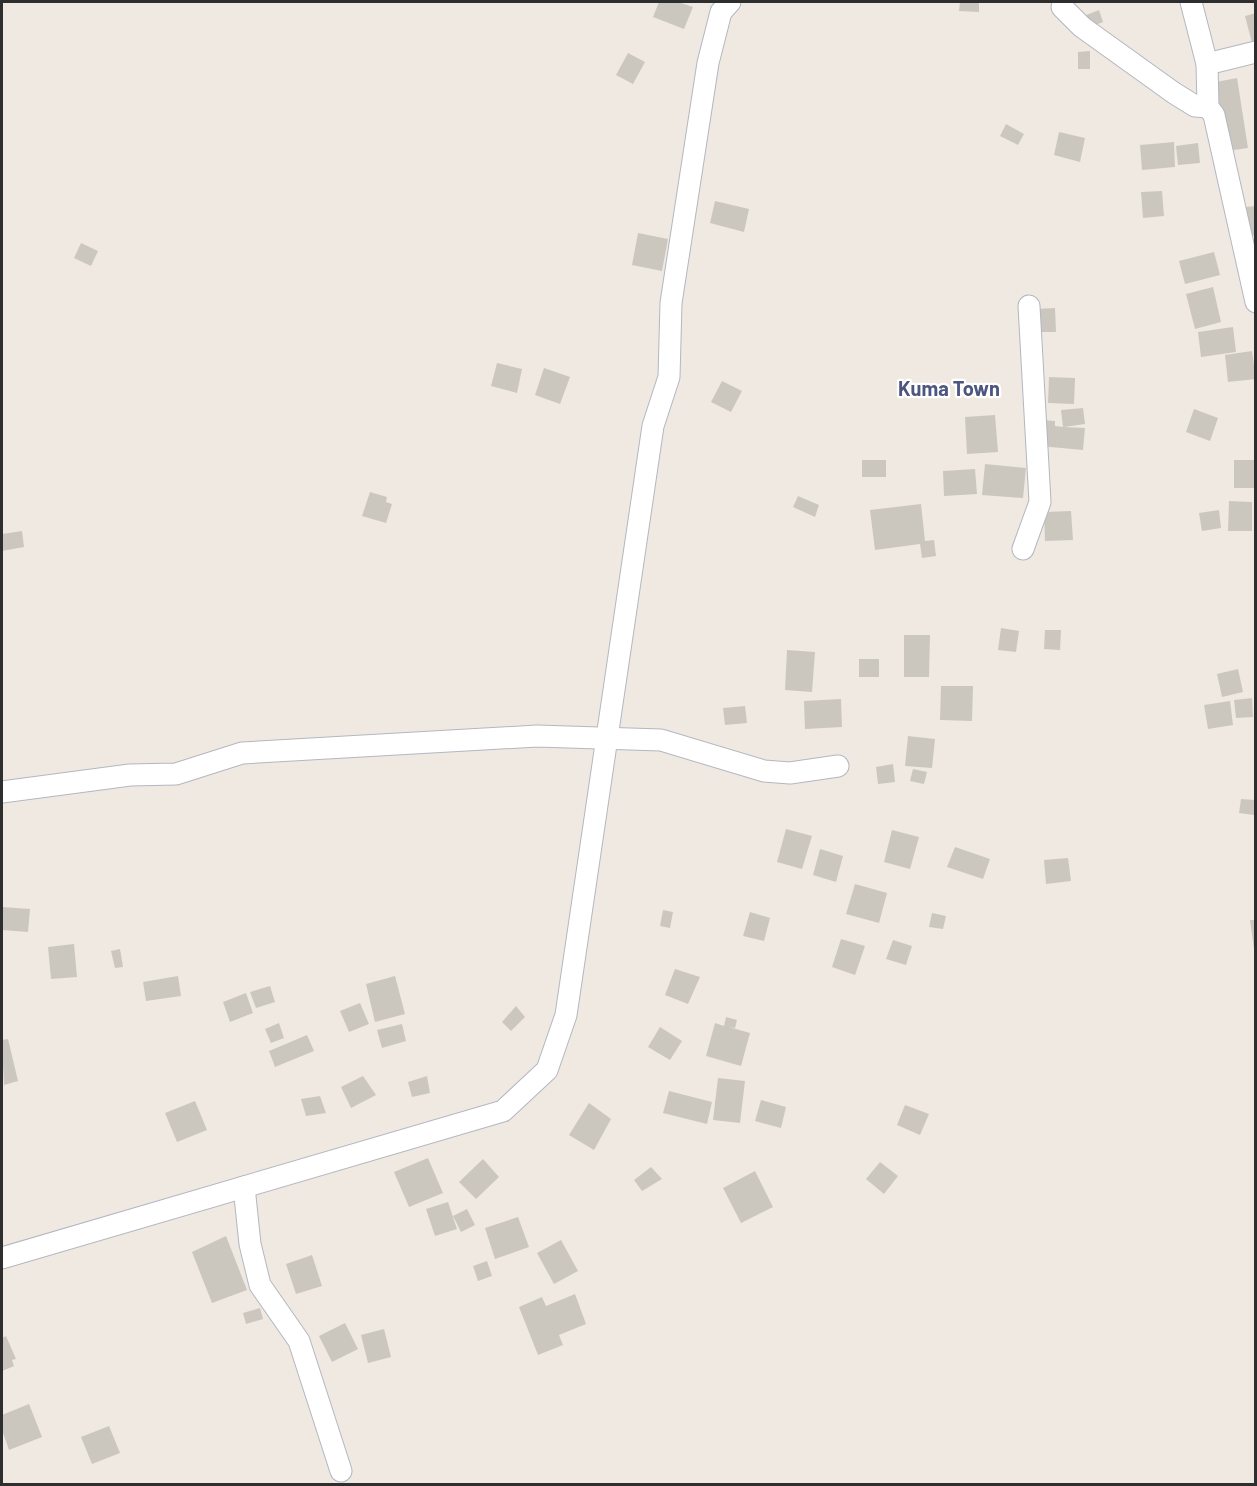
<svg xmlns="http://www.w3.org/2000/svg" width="1257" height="1486" viewBox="0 0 1257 1486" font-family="Barlow,sans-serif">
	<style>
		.building { fill: #cbc7bf }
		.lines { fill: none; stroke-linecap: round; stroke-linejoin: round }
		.minor-casing { stroke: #b4b7c1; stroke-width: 23 }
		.minor { stroke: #fff; stroke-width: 21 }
		.labels { text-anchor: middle; stroke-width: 4.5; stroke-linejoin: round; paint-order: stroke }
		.neighbourhood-label { font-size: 20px; font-weight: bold; fill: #4d5680; stroke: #fff }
	</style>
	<rect width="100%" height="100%" fill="#efe9e1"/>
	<g class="building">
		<path d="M659 2H678L693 7 684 29 653 17Z"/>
		<path d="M960 2H979V12L959 11Z"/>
		<path d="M1099 10 1103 22 1088 28 1084 16Z"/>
		<path d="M1256 13V43H1252L1245 16Z"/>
		<path d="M1090 51V69H1078V52Z"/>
		<path d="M628 53 645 62 633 84 616 75Z"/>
		<path d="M1237 78 1248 148 1227 151 1216 82Z"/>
		<path d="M1006 124 1024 134 1018 145 1000 136Z"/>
		<path d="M1059 132 1085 138 1080 162 1054 155Z"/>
		<path d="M1174 142 1175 167 1142 170 1140 145Z"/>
		<path d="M1198 143 1200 163 1178 165 1176 146Z"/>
		<path d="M1162 191 1164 216 1143 218 1141 192Z"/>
		<path d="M715 201 749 209 744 232 710 223Z"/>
		<path d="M1256 206V235L1251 236 1246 207Z"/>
		<path d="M638 233 668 239 662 271 632 265Z"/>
		<path d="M81 243 98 251 91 266 74 258Z"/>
		<path d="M1214 252 1220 275 1185 284 1179 261Z"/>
		<path d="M1213 287 1221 322 1195 329 1186 294Z"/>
		<path d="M1055 308 1056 332H1036V309Z"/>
		<path d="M1233 327 1236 352 1201 357 1198 332Z"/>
		<path d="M1252 351 1256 379 1228 382 1225 355Z"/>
		<path d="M497 363 522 369 517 393 491 386Z"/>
		<path d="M544 368 570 377 560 404 535 395Z"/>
		<path d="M1049 377 1075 378 1074 404 1048 403Z"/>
		<path d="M722 381 742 391 731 412 711 402Z"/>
		<path d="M1083 408 1085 424 1064 427 1085 428 1083 450 1040 446 1042 420 1055 421V426L1063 427 1061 410Z"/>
		<path d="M1194 409 1218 418 1210 441 1186 432Z"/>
		<path d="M995 415 998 452 967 454 965 417Z"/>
		<rect x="862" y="460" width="24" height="17"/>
		<rect x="1234" y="460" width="22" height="28"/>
		<path d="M985 464 1026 468 1023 498 982 495Z"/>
		<path d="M975 469 977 494 944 496 943 471Z"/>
		<path d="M370 492 387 497 386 502 392 504 386 523 362 516Z"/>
		<path d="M798 496 819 505 815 517 793 507Z"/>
		<path d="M1229 501 1252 502V531H1228Z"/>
		<path d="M921 504 925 541 934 540 936 556 922 558 920 544 875 550 870 510Z"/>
		<path d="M1219 510 1221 528 1202 531 1199 513Z"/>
		<path d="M1071 511 1073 540 1045 541 1044 512Z"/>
		<path d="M22 531 24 547 2 551V534Z"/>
		<path d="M1001 628 1019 631 1016 652 998 650Z"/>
		<path d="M1045 630H1061L1060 650 1044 649Z"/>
		<path d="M904 635H930L929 677H904Z"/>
		<path d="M787 650 815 652 812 692 785 690Z"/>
		<rect x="859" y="659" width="20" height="18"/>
		<path d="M1238 669 1243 692 1222 697 1217 674Z"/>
		<path d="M941 686H973L972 721 940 720Z"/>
		<path d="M1252 698 1253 717 1236 718 1234 700Z"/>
		<path d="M841 699 842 727 805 729 804 701Z"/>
		<path d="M1230 701 1233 725 1208 729 1204 705Z"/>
		<path d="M745 706 747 723 725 725 723 708Z"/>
		<path d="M908 736 935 739 932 768 905 766Z"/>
		<path d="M893 764 895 782 878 784 876 767Z"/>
		<path d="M913 769 927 772 924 784 910 781Z"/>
		<path d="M1241 799 1255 800 1254 815 1239 813Z"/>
		<path d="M786 829 812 836 802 869 777 862Z"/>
		<path d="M892 830 919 837 910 869 884 862Z"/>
		<path d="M955 847 990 859 983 879 947 867Z"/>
		<path d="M820 849 843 856 836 882 813 875Z"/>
		<path d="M1068 858 1071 881 1046 884 1044 860Z"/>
		<path d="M855 884 887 893 879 923 846 914Z"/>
		<path d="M2 907 30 909 28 932 2 930Z"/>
		<path d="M663 910 673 912 670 928 660 926Z"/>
		<path d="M750 912 770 918 764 941 743 936Z"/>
		<path d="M932 913 946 916 943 929 929 927Z"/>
		<path d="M1250 920H1256V949H1254Z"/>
		<path d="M841 939 865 946 855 975 832 967Z"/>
		<path d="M893 940 912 946 906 965 886 959Z"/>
		<path d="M74 944 77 977 51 979 48 947Z"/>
		<path d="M120 949 123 967 115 968 111 951Z"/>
		<path d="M675 969 700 977 688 1004 665 995Z"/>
		<path d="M178 976 181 996 146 1001 143 982Z"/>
		<path d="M395 976 405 1014 375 1022 366 984Z"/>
		<path d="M270 986 275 1002 256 1008 250 992Z"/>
		<path d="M246 993 253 1013 230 1022 223 1002Z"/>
		<path d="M360 1003 369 1024 349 1032 340 1011Z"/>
		<path d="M516 1006 525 1017 511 1031 502 1022Z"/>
		<path d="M726 1017 737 1020 735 1028 729 1027 750 1033 741 1066 706 1056 715 1023 724 1026Z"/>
		<path d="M279 1023 284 1038 271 1043 265 1029Z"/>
		<path d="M402 1024 406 1041 382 1048 377 1030Z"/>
		<path d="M660 1027 682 1041 670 1060 648 1047Z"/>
		<path d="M307 1035 314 1051 275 1067 269 1051Z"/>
		<path d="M8 1039 18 1081 4 1085 2 1040Z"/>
		<path d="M363 1076 376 1095 351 1108 341 1087Z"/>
		<path d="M427 1076 430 1093 412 1097 408 1082Z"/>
		<path d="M718 1078 745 1081 740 1123 713 1120Z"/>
		<path d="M669 1091 712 1102 707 1124 663 1113Z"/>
		<path d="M320 1096 326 1113 306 1116 301 1099Z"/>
		<path d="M761 1100 786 1107 781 1128 755 1121Z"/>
		<path d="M195 1101 207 1130 177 1142 165 1113Z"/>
		<path d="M589 1103 611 1119 594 1150 569 1135Z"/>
		<path d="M905 1105 929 1114 920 1135 897 1125Z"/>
		<path d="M428 1158 443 1193 409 1207 394 1172Z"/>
		<path d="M483 1159 499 1177 476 1199 459 1182Z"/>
		<path d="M880 1162 898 1176 884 1194 866 1179Z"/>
		<path d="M651 1167 662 1179 642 1191 634 1180Z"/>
		<path d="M755 1171 773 1207 741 1223 723 1188Z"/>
		<path d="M448 1202 457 1229 435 1236 426 1209Z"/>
		<path d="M467 1209 475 1225 461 1232 453 1216Z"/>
		<path d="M518 1217 529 1247 495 1259 485 1228Z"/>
		<path d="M226 1236 247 1290 212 1303 192 1252Z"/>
		<path d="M561 1240 578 1271 554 1284 537 1253Z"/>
		<path d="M312 1255 322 1286 296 1294 286 1264Z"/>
		<path d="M487 1261 492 1276 478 1281 473 1266Z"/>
		<path d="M575 1294 586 1324 559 1335 563 1345 538 1355 519 1307 542 1297 546 1306Z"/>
		<path d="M260 1308 263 1319 246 1324 243 1313Z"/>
		<path d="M345 1323 358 1349 332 1362 319 1336Z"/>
		<path d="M384 1329 391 1357 368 1363 361 1335Z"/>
		<path d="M6 1336 16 1359 12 1360 14 1366 2 1371V1338Z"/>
		<path d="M29 1404 42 1437 9 1450 2 1430V1415Z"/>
		<path d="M109 1426 120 1453 92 1464 81 1437Z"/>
	</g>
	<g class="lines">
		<defs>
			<g id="minor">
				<path d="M1191 2 1207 64 1208 107 1214 115 1256 302"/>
				<path d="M1062 7 1082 27 1174 93 1195 106 1208 107"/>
				<path d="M1207 64 1256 52"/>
				<path d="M1023 549 1040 502 1029 306"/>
				<path d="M2 792 130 775 176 774 242 753 537 736 661 740 764 771 790 773 838 766"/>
				<path d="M244 1187 250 1244 260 1285 299 1341 341 1471"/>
				<path d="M2 1258 503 1111 547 1070 566 1015 653 426 669 377 671 303 708 63 721 12 730 2"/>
			</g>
		</defs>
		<use href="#minor" class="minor-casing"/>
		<use href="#minor" class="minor"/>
	</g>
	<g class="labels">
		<g class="neighbourhood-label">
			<text x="949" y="396">Kuma Town</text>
		</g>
	</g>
	<rect width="1257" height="1486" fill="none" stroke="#2e2e2e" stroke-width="6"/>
</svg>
